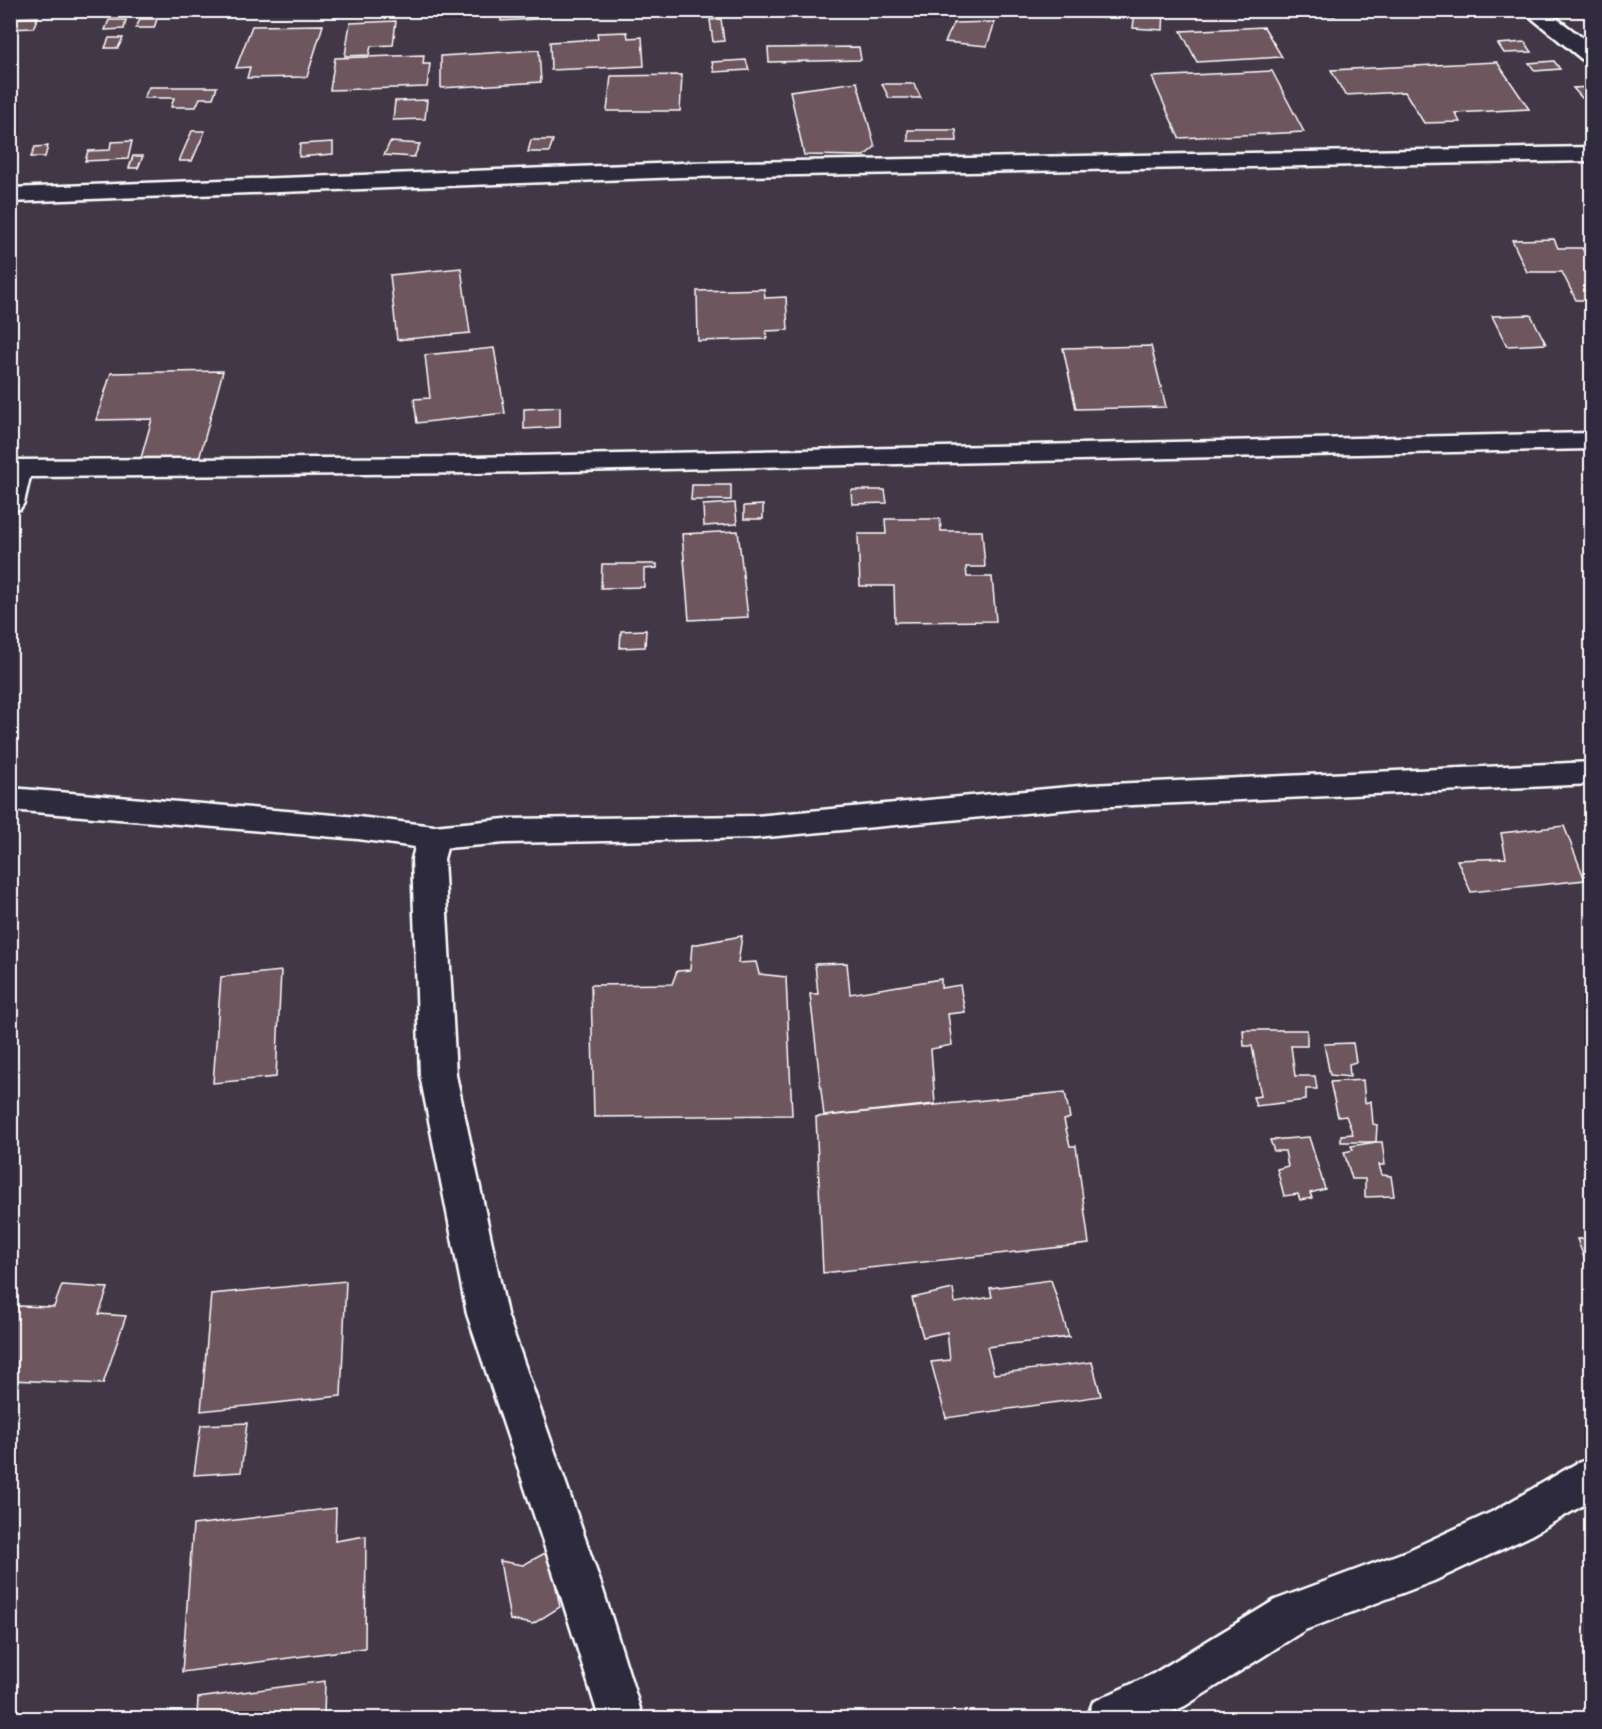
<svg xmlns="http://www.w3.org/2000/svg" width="1602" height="1729" viewBox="0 0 1602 1729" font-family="'Patrick Hand',sans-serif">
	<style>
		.building { fill: #6e565f; stroke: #fff; stroke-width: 1.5 }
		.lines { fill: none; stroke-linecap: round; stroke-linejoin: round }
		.minor-casing { stroke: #fff; stroke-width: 5 }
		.tertiary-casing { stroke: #fff; stroke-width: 5 }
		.minor { fill: #2f2a3d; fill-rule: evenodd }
		.tertiary { fill: #2f2a3d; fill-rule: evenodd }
	</style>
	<rect width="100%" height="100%" fill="#423747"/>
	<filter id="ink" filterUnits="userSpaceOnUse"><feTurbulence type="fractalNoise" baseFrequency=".0167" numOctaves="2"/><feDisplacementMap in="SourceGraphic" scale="12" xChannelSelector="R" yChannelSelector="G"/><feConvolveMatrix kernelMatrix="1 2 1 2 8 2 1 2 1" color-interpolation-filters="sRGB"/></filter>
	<g filter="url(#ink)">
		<g class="building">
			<path d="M500 10H535L536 19 501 21Z"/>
			<path d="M1041 10H1101L1104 18 1042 14Z"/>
			<path d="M1135 10H1164L1163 30 1133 28Z"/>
			<path d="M1309 10H1335V16L1309 15Z"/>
			<path d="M38 17 33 28 10 29V18Z"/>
			<path d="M140 19H157L154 28H136Z"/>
			<path d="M721 19 724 41 713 42 710 20Z"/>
			<path d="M109 20H126L124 29 105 30Z"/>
			<path d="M396 21 393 45 371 46 369 55 345 56 350 23Z"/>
			<path d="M995 22 987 46 945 42 954 23Z"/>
			<path d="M323 25 307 77 247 78 250 67 236 68 252 26Z"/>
			<path d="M1264 27 1282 57 1197 62 1181 31Z"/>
			<path d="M627 32 628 38 642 37 644 66 551 70 550 42 598 39 597 33Z"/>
			<path d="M109 38H123L118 48H105Z"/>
			<path d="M1525 42 1532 52 1504 53 1498 44Z"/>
			<path d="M859 47 861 60 769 62 768 48Z"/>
			<path d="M539 50 541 82 441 88V56Z"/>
			<path d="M424 55 423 64H430L427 87 330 90 335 58Z"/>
			<path d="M746 60 749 70 714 72 712 62Z"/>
			<path d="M1554 61 1560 69 1535 71 1529 63Z"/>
			<path d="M1497 62 1529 109 1455 113 1460 122 1424 123 1405 92 1345 95 1331 70Z"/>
			<path d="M1272 71 1304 132 1179 138 1152 77Z"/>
			<path d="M682 75 680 111H607L611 76Z"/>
			<path d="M857 82 875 147 864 156 804 155 790 91Z"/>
			<path d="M882 84H914L921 98H889Z"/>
			<path d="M149 87H217L213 98H200L196 107H171L174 98H144Z"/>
			<path d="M1592 87V98H1582L1573 88Z"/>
			<path d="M427 100 425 119 393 120 395 101Z"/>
			<path d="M908 130H956L957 141H908Z"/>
			<path d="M192 131H205L192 161H179Z"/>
			<path d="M531 140H553L549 152H528Z"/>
			<path d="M132 141 128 159 85 161 88 151 110 150 111 142Z"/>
			<path d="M333 142V154L299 157 300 144Z"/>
			<path d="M390 142 420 144 414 157 384 155Z"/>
			<path d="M48 146 45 157H31L35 147Z"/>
			<path d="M133 156H143L138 168H129Z"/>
			<path d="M1554 239 1558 248H1582L1592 265V272H1586L1592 279V300H1576L1562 272H1527L1512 240Z"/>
			<path d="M461 268 470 333 397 340 390 275Z"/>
			<path d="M764 289 765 298 786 297 788 330 766 331 767 339 698 341 697 291Z"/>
			<path d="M1531 315 1546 344 1507 346 1492 316Z"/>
			<path d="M1151 346 1166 407 1076 409 1063 348Z"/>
			<path d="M494 348 505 413 417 423 414 399 430 398 425 355Z"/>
			<path d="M223 371 198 463 139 465 152 419 96 420 111 373Z"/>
			<path d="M560 407V427L524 429V409Z"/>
			<path d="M692 485H731V500H691Z"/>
			<path d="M851 490H885L887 503 852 504Z"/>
			<path d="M735 503 737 524 704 526 703 505Z"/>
			<path d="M763 505V519H744V506Z"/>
			<path d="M885 519H940L941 531H982L985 567H966L967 577H992L996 621 895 622 894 586H860L858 534H886Z"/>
			<path d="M738 531 748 617 689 620 682 534Z"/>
			<path d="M602 564H657V568L644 569V587L601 588Z"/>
			<path d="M646 630 645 647 620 648 621 631Z"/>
			<path d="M1564 826 1585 880 1471 892 1457 860 1506 858 1501 833Z"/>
			<path d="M742 936 738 963 756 962 759 974 786 977 792 1115 594 1117 591 985 672 984 677 971 690 970 692 945Z"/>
			<path d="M847 963 850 994 941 979V988L960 985 965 1012 948 1014 952 1045 931 1049 935 1104 824 1116 810 994H818L815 964Z"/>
			<path d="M281 971 276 1077 213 1083 221 977Z"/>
			<path d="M1243 1030H1307V1046H1291L1295 1076H1315L1317 1089H1306V1100L1256 1106 1253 1097 1261 1096 1252 1046H1244Z"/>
			<path d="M1353 1043 1356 1062 1349 1064 1350 1077 1330 1075 1324 1044Z"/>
			<path d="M1363 1080 1365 1103 1371 1101 1373 1124 1377 1125 1376 1142H1341V1135L1353 1134 1346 1116 1338 1117 1330 1082Z"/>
			<path d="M1065 1092 1070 1118 1064 1120 1070 1146H1076L1089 1244 823 1273 816 1117Z"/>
			<path d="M1309 1137 1325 1189 1310 1193 1312 1198 1300 1200 1298 1194 1284 1196 1277 1169 1288 1166 1285 1151H1274L1270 1140Z"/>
			<path d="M1376 1142H1382L1385 1165H1379L1382 1175 1391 1176 1394 1196 1365 1197V1179H1352L1344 1152 1353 1150 1351 1146Z"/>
			<path d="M1592 1238V1278L1577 1239Z"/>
			<path d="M1051 1280 1069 1337 987 1347 994 1374 1092 1362 1101 1396 946 1418 931 1362 950 1360 947 1332 923 1337 912 1298 953 1289 955 1303 992 1297 990 1288Z"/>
			<path d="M346 1281 341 1396 201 1411 211 1294Z"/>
			<path d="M62 1285 108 1288 99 1314 126 1316 103 1384 10 1380V1323L17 1306 54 1307Z"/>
			<path d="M247 1423 241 1472 194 1475 201 1425Z"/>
			<path d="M336 1508 335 1541 366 1536 365 1648 182 1672 193 1525Z"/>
			<path d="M549 1551 560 1607 533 1624 510 1620 500 1561 523 1565Z"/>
			<path d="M325 1681 324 1716 335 1715V1718H197L198 1698Z"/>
		</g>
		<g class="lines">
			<defs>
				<g id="minor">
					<path d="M1522 10H1546L1592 45V62L1584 61Z"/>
					<path d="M1592 433V449L475 473 30 477 24 503 20 509 10 511V461L18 460 475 457Z"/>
					<path d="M1592 762V784L1090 807 756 838 505 843 447 848 444 859 456 1075 507 1314 603 1590 643 1718H599L559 1590 467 1314 420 1075 412 859 415 847 358 839 10 810V788L358 817 434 826 505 819 756 816 1090 785Z"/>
					<path d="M1592 1458V1500L1526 1538 1434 1581 1305 1630 1185 1706 1158 1718H1087L1093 1702 1153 1674 1275 1600 1407 1551 1496 1510 1577 1463Z"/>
				</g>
				<path id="tertiary" d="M1592 147V161L682 177 10 202V188L682 163Z"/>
			</defs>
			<use href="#minor" class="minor-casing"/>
			<use href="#tertiary" class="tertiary-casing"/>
			<use href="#minor" class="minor"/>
			<use href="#tertiary" class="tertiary"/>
		</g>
	</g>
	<rect width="1602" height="1729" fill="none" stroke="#2f2a3d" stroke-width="36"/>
	<rect x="18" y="18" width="1566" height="1693" fill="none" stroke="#fff" stroke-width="2" filter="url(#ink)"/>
</svg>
